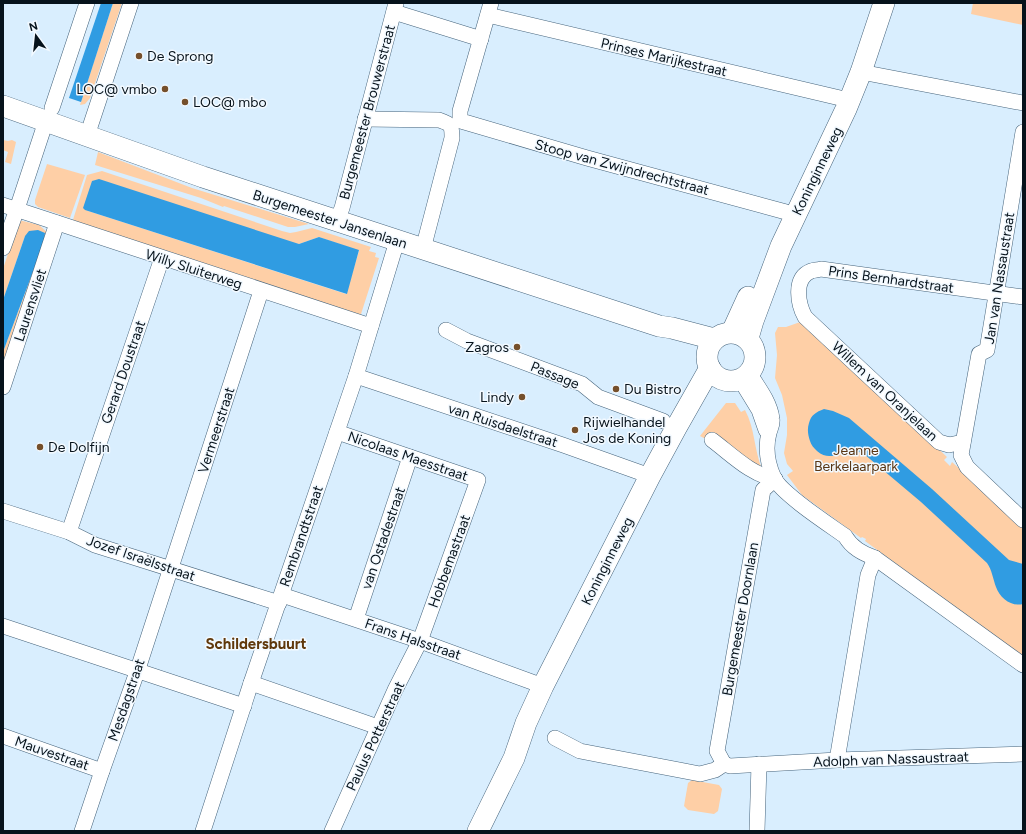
<svg xmlns="http://www.w3.org/2000/svg" width="1026" height="834" viewBox="0 0 1026 834" font-family="Figtree,sans-serif">
	<style>
		.green { fill: #fecfa6; fill-rule: evenodd }
		.water { fill: #309ce2 }
		.lines { fill: none; stroke-linecap: round; stroke-linejoin: round }
		.street-casing { stroke: #46647c; stroke-width: 16 }
		.secondary-casing { stroke: #46647c; stroke-width: 22 }
		.street { stroke: #fff; stroke-width: 15 }
		.secondary { stroke: #fff; stroke-width: 21 }
		.poi-dot { fill: #754f2b; stroke: #f2f9ff; stroke-width: 1.5 }
		.labels { text-anchor: middle; stroke-width: 3; stroke-linejoin: round; paint-order: stroke }
		.poi-label { font-size: 14px; fill: #06121b; stroke: #f2f9ff; text-anchor: start }
		.street-label { font-size: 14px; fill: #06121b; stroke: #f2f9ff }
		.park-label { font-size: 14px; fill: #593614; stroke: #f2f9ff }
		.neighbourhood-label { font-size: 15px; font-weight: bold; fill: #60380b; stroke: #f2f9ff }
	</style>
	<rect width="100%" height="100%" fill="#d9eefe"/>
	<g class="green">
		<path d="M113 3H122L90 98 85 104 80 105Z"/>
		<path d="M973 3H1023V25L971 14Z"/>
		<path d="M3 140 8 141 12 140 16 142 11 164 5 162 8 152 3 150Z"/>
		<path d="M98 152 192 188 309 224 295 227H288L224 206 223 207 201 198 95 165Z"/>
		<path d="M47 164 85 175 70 218 38 207 35 204V200Z"/>
		<path d="M102 171 282 231 290 233 296 232 312 228 371 247 369 251 376 253 375 257 379 258 361 314 357 315 72 223 87 175ZM85 210 299 244 319 237 359 251 346 294Z"/>
		<path d="M19 220 39 225 49 234 3 373V352L44 242 25 236 3 300V269Z"/>
		<path d="M803 321 947 457 944 460 950 466 952 462 1023 526V657L865 541 866 539 862 537 861 538 802 495 787 475 793 471 787 464 784 453 787 435V418L782 395 775 378 777 355 775 333 778 327H786Z"/>
		<path d="M726 403H735L741 412 745 410C755 428 754 450 762 469L700 436Z"/>
		<path d="M692 780 719 785 722 789 718 811 714 814 688 810 684 806 688 783Z"/>
	</g>
	<g class="water">
		<path d="M101 3H113L84 93 81 102 69 98Z"/>
		<path d="M99 179 299 244 319 237 359 250 347 294 85 210 83 208 92 181Z"/>
		<path d="M38 230 45 233 44 242 3 352V300L25 236 29 231Z"/>
		<path d="M824 409 833 411 849 418 932 489 1009 560 1023 564V604C1011 607 1000 598 996 587 993 579 992 570 987 563L921 502 864 454C861 453 858 451 855 451 840 450 831 463 817 451 814 448 811 445 810 441 808 435 807 429 809 423 811 415 816 412 824 409Z"/>
	</g>
	<g class="lines">
		<defs>
			<g id="street">
				<path d="M491 3 460 111V119L461 121 587 158 786 212"/>
				<path d="M394 12 481 39"/>
				<path d="M488 15 840 98"/>
				<path d="M861 72 1023 103"/>
				<path d="M52 108 87 3"/>
				<path d="M365 119 439 120C451 124 452 125 452 138L423 249"/>
				<path d="M1023 132 987 350 979 354 961 455 967 467 1023 520"/>
				<path d="M87 136 131 3"/>
				<path d="M3 205 371 326"/>
				<path d="M337 220 342 208 396 3"/>
				<path d="M3 248 17 209 46 121"/>
				<path d="M446 330 467 341 582 384 598 397 663 421"/>
				<path d="M749 373C758 387 770 402 772 419 773 424 770 429 769 433 765 448 768 465 774 478 782 494 828 524 845 536 852 548 862 553 875 558L1023 665"/>
				<path d="M356 376 563 445 650 476"/>
				<path d="M740 379 759 410 766 430"/>
				<path d="M3 387 57 223"/>
				<path d="M712 440C731 454 751 475 775 479"/>
				<path d="M963 442 949 445 939 442 805 317C798 304 793 278 811 271 814 270 818 270 821 269L1023 297"/>
				<path d="M3 511 69 532 95 545 279 603"/>
				<path d="M69 532 162 258"/>
				<path d="M282 595 420 641 543 686"/>
				<path d="M356 619 410 457"/>
				<path d="M3 626 244 706"/>
				<path d="M251 683 378 727"/>
				<path d="M3 736 102 771"/>
				<path d="M555 738 580 751 700 774 715 770 724 764"/>
				<path d="M837 760 868 575 875 558"/>
				<path d="M724 764 730 766 837 760 1023 754"/>
				<path d="M724 764 717 751 763 490 775 479"/>
				<path d="M82 831 102 771 137 672 261 291"/>
				<path d="M203 831 251 683 356 376 397 241"/>
				<path d="M332 831 395 690 420 641 478 480 337 432"/>
				<path d="M757 831 759 764"/>
			</g>
			<g id="secondary">
				<path d="M3 106 203 177 659 326 672 328 714 339"/>
				<path d="M732 332 748 297"/>
				<circle cx="731" cy="357" r="24"/>
				<path d="M748 338 753 321 781 246 846 109 861 72 884 3"/>
				<path d="M478 831 514 758 526 723 543 686 650 476 676 428 710 368"/>
			</g>
		</defs>
		<use href="#street" class="street-casing"/>
		<use href="#secondary" class="secondary-casing"/>
		<use href="#street" class="street"/>
		<use href="#secondary" class="secondary"/>
	</g>
	<g class="poi-dot">
		<circle cx="139" cy="56" r="4"/>
		<circle cx="165" cy="89" r="4"/>
		<circle cx="185" cy="102" r="4"/>
		<circle cx="517" cy="347" r="4"/>
		<circle cx="616" cy="389" r="4"/>
		<circle cx="522" cy="397" r="4"/>
		<circle cx="575" cy="430" r="4"/>
		<circle cx="40" cy="447" r="4"/>
	</g>
	<g class="labels">
		<g class="poi-label">
			<text x="147" y="61">De Sprong</text>
			<text x="157" y="94" text-anchor="end">LOC@ vmbo</text>
			<text x="193" y="107">LOC@ mbo</text>
			<text x="509" y="352" text-anchor="end">Zagros</text>
			<text x="624" y="394">Du Bistro</text>
			<text x="514" y="402" text-anchor="end">Lindy</text>
			<text x="583" y="427">Rijwielhandel<tspan x="583" dy="16">Jos de Koning</tspan></text>
			<text x="48" y="452">De Dolfijn</text>
		</g>
		<g class="street-label">
			<text transform="translate(664 57) rotate(13)" y="5">Prinses Marijkestraat</text>
			<text transform="translate(367 112) rotate(-75)" y="5">Burgemeester Brouwerstraat</text>
			<text transform="translate(622 167) rotate(15)" y="5">Stoop van Zwijndrechtstraat</text>
			<text transform="translate(817 171) rotate(-64)" y="5">Koninginneweg</text>
			<text transform="translate(330 219) rotate(18)" y="5">Burgemeester Jansenlaan</text>
			<text transform="translate(194 269) rotate(18)" y="5">Willy Sluiterweg</text>
			<text transform="translate(999 278) rotate(-81)" y="5">Jan van Nassaustraat</text>
			<text transform="translate(891 279) rotate(8)" y="5">Prins Bernhardstraat</text>
			<text transform="translate(30 305) rotate(-72)" y="5">Laurensvliet</text>
			<text transform="translate(123 372) rotate(-71)" y="5">Gerard Doustraat</text>
			<text transform="translate(555 375) rotate(22)" y="5">Passage</text>
			<text transform="translate(885 391) rotate(43)" y="5">Willem van Oranjelaan</text>
			<text transform="translate(503 425) rotate(18)" y="5">van Ruisdaelstraat</text>
			<text transform="translate(216 430) rotate(-72)" y="5">Vermeerstraat</text>
			<text transform="translate(408 456) rotate(19)" y="5">Nicolaas Maesstraat</text>
			<text transform="translate(301 536) rotate(-71)" y="5">Rembrandtstraat</text>
			<text transform="translate(383 538) rotate(-71)" y="5">van Ostadestraat</text>
			<text transform="translate(141 558) rotate(19)" y="5">Jozef Israëlsstraat</text>
			<text transform="translate(449 561) rotate(-70)" y="5">Hobbemastraat</text>
			<text transform="translate(607 561) rotate(-63)" y="5">Koninginneweg</text>
			<text transform="translate(740 619) rotate(-80)" y="5">Burgemeester Doornlaan</text>
			<text transform="translate(413 639) rotate(19)" y="5">Frans Halsstraat</text>
			<text transform="translate(126 700) rotate(-71)" y="5">Mesdagstraat</text>
			<text transform="translate(375 736) rotate(-65)" y="5">Paulus Potterstraat</text>
			<text transform="translate(52 753) rotate(19)" y="5">Mauvestraat</text>
			<text transform="translate(891 759) rotate(-2)" y="5">Adolph van Nassaustraat</text>
		</g>
		<g class="park-label">
			<text x="856" y="455">Jeanne<tspan x="856" dy="16">Berkelaarpark</tspan></text>
		</g>
		<g class="neighbourhood-label">
			<text x="256" y="649">Schildersbuurt</text>
		</g>
	</g>
	<rect width="1026" height="834" fill="none" stroke="#06121b" stroke-width="8"/>
	<g transform="translate(36 36) rotate(345)" stroke="#f2f9ff" stroke-width="3" paint-order="stroke">
	<path d="M0-3L7 15L0 10L-7 15Z" fill="#06121b"/>
	<text y="-6" font-size="11" font-weight="bold" text-anchor="middle" fill="#06121b">N</text>
	</g>
</svg>
